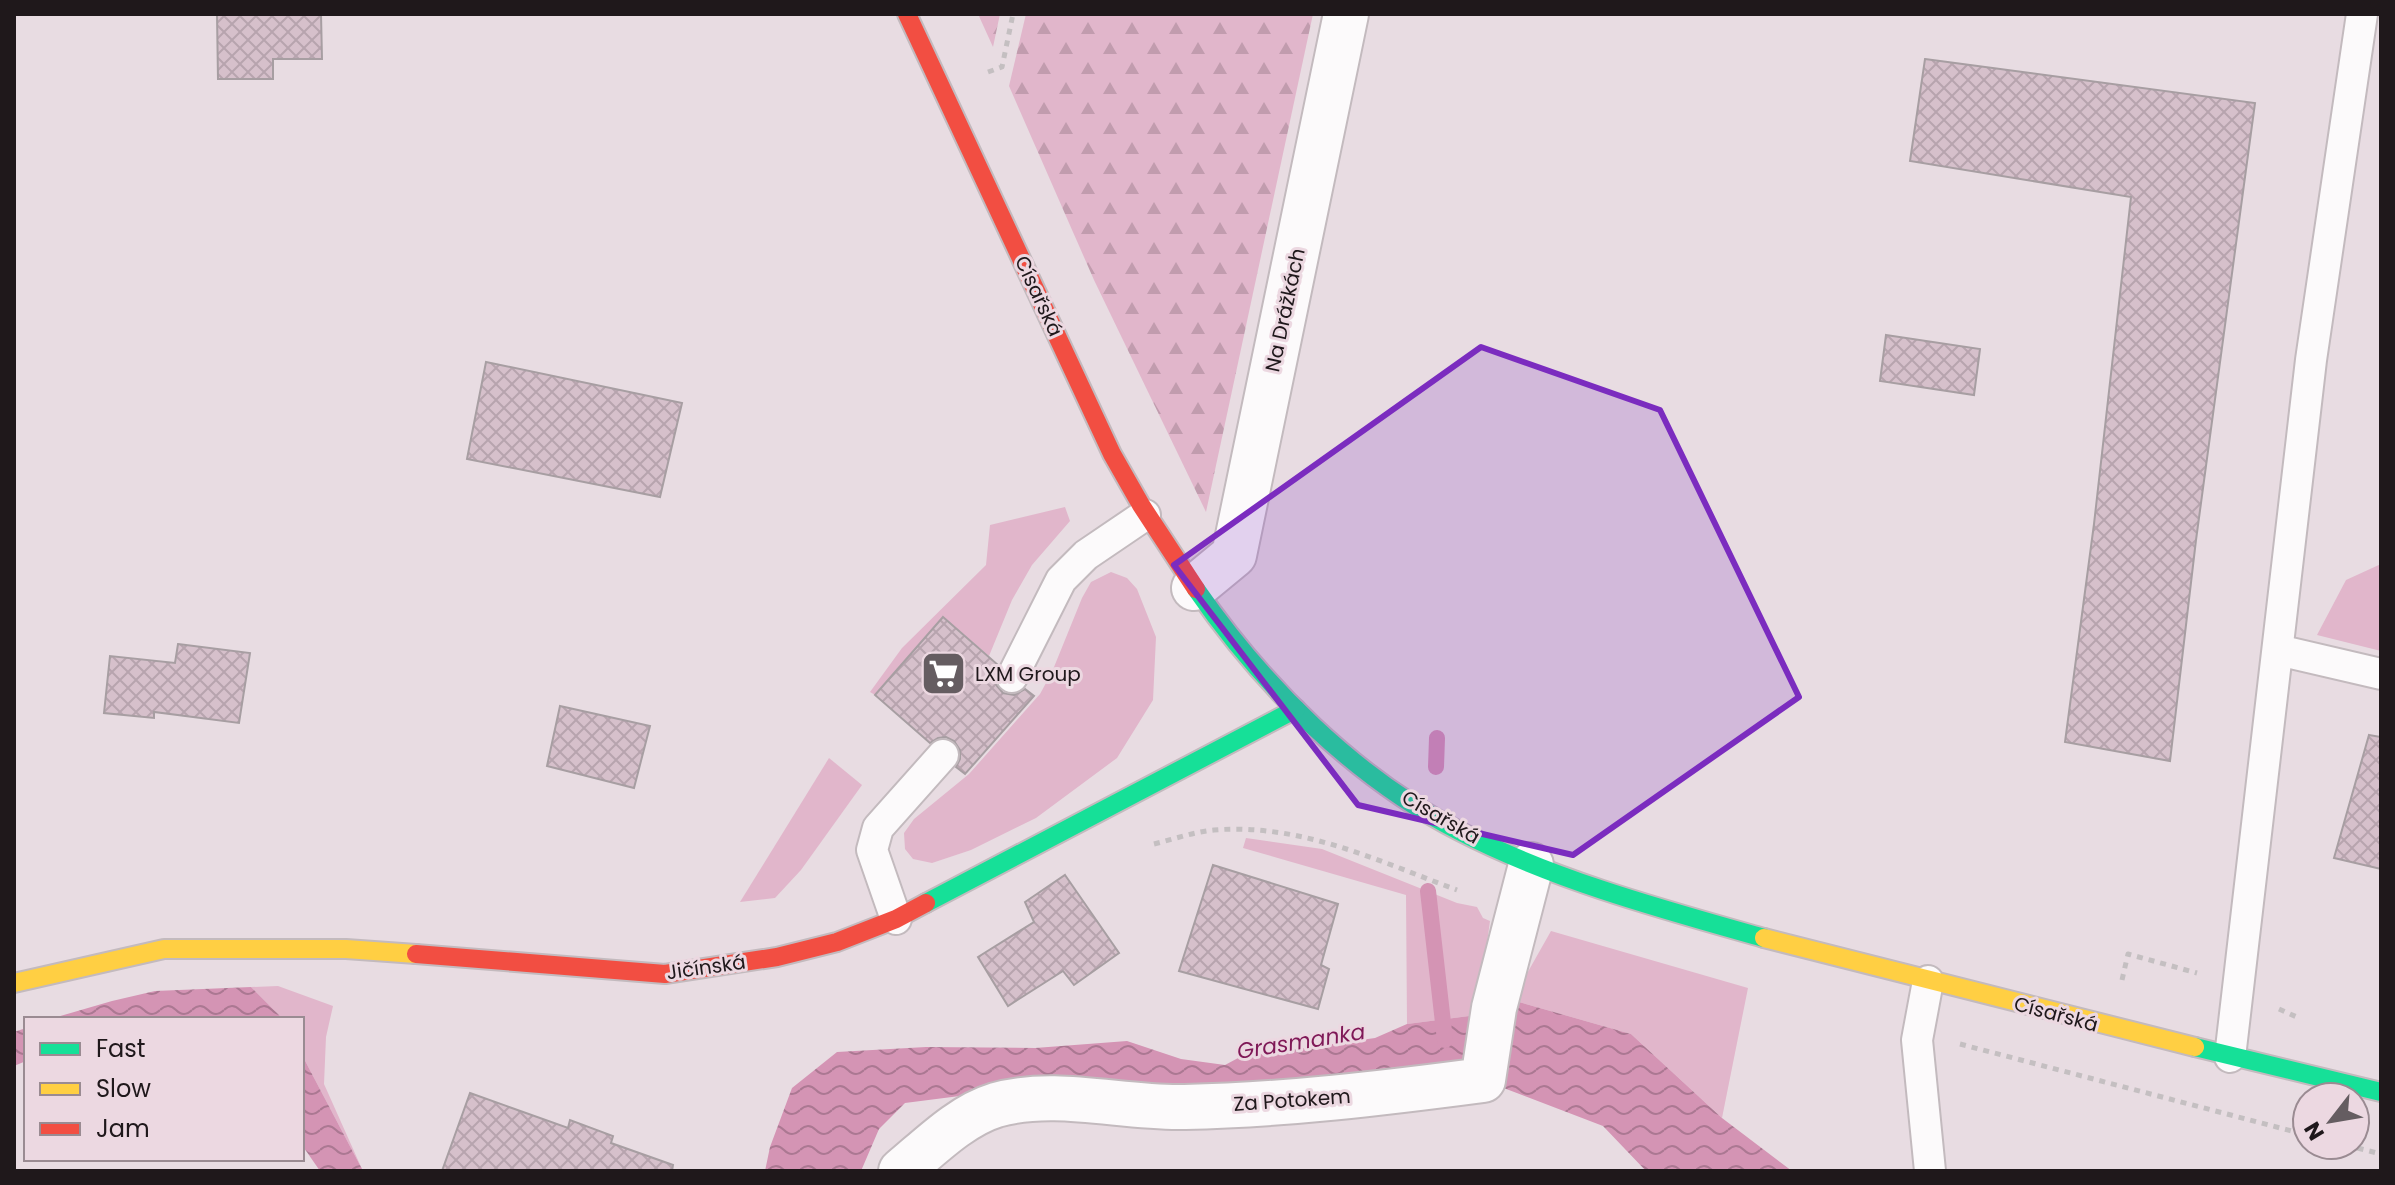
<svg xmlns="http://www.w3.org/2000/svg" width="2395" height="1185" viewBox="0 0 2395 1185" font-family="Poppins,sans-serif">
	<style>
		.grass { fill: #e1b6cb }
		.forest { fill: url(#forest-firs) }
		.water { fill: url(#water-waves) }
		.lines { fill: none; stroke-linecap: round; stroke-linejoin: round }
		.stream { stroke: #d494b4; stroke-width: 16 }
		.building { fill: url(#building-cross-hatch); stroke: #a79ea2; stroke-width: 2 }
		.lane-casing { stroke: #c3babe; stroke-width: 34 }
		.street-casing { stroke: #c3babe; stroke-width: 48 }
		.fast-casing { stroke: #c3babe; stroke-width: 22 }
		.slow-casing { stroke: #c3babe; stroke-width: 22 }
		.jam-casing { stroke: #c3babe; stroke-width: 22 }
		.path { stroke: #c4bfc1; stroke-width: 5; stroke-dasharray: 6 6; stroke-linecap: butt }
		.lane { stroke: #fcfafb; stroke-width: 30 }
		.street { stroke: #fcfafb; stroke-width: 44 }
		.fast { stroke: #16e098; stroke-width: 18 }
		.slow { stroke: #ffcf43; stroke-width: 18 }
		.jam { stroke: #f24e42; stroke-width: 18 }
		.marked { fill: #7b2cbf; fill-opacity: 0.2; stroke: #7b2cbf; stroke-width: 6; stroke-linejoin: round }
		.labels { text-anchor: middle; stroke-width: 6; stroke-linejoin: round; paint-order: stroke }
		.street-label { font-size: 20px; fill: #1f181b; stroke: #ecd8e1 }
		.poi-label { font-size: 20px; fill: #1f181b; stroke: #ecd8e1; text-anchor: start }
		.water-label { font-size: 22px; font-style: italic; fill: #7f1857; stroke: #ecd8e1 }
	</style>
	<defs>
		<pattern id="forest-firs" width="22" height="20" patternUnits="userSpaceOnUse" patternTransform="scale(2)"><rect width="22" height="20" fill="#e1b6cb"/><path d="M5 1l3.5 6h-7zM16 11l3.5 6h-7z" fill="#c19cae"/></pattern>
		<pattern id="water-waves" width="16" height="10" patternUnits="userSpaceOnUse" patternTransform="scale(2)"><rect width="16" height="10" fill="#d494b4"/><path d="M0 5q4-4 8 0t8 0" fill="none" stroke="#ab7892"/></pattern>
		<pattern id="building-cross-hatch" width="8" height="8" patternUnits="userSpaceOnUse" patternTransform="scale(2)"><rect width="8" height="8" fill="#d6c0cb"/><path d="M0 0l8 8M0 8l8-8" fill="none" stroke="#b7a4ae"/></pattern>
	</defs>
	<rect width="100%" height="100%" fill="#e8dce2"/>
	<g class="grass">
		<path d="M1065 507 1070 521 1032 565 1012 600 989 656 943 617 875 695 870 692 902 648 986 565 990 525Z"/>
		<path d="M2381 564V651L2317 635 2346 580Z"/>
		<path d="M1111 572 1127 578 1137 589 1156 637 1153 700 1117 758 1036 818 971 850 932 863 913 859 905 849 904 833 914 819 969 774 1040 694 1052 672 1082 598 1091 582Z"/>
		<path d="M829 758 862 785 801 870 775 898 740 902Z"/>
		<path d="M1246 838 1322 849 1457 903 1477 907 1483 918 1490 921 1477 1015 1407 1024 1406 895 1243 848Z"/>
		<path d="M1551 931 1748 988 1722 1118 1631 1034 1512 1000Z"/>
		<path d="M278 986 333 1006 326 1037 324 1084 362 1169 302 1055V1019H283L251 987Z"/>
	</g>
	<g class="forest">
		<path d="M978 14H1000L993 47Z"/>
		<path d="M1026 14H1313L1206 512 1094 280 1009 86Z"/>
	</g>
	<g class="water">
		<path d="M251 987 283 1019H50L112 1001 155 991Z"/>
		<path d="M1512 1000 1631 1034 1722 1118 1792 1171H1646L1603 1126 1501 1087 1376 1078 1180 1094 991 1092 905 1103 879 1129 861 1171H765L770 1147 792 1088 837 1052 926 1047 1035 1048 1127 1041 1181 1059 1225 1065 1240 1057 1375 1038 1407 1024 1477 1015Z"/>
		<path d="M26 1028V1061L14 1066V1032Z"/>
		<path d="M302 1055 362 1169 363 1171H320L302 1145Z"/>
	</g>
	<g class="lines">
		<g class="stream">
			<path d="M1436 767 1437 738"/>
			<path d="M1428 891 1445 1040"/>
		</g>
	</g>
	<g class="building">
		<path d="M217 14H321L322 59H273V79H218Z"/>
		<path d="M1925 59 2255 103 2196 540 2170 761 2065 742 2094 524 2131 197 1910 161Z"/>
		<path d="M1886 335 1980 349 1974 395 1880 381Z"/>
		<path d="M486 362 682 403 660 497 467 459Z"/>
		<path d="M943 617 998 665 994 679 997 686 1003 693 1014 695 1025 689 1034 696 965 774 956 767 960 759V750L954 741 946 737 938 738 930 743 875 695Z"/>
		<path d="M178 644 250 653 239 723 154 712V718L104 713 110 656 175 663Z"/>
		<path d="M560 706 650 726 634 788 547 766Z"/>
		<path d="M2369 735 2381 737V869L2334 858Z"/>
		<path d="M1213 865 1338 904 1321 965 1329 969 1318 1009 1179 971Z"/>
		<path d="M1065 875 1119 953 1074 985 1063 971 1008 1006 978 957 1034 922 1025 902Z"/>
		<path d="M470 1093 568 1128 570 1120 613 1136 611 1143 673 1165 672 1171H442Z"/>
	</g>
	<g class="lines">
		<defs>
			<g id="lane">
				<path d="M2278 650 2381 674"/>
				<path d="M1012 677 1061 580 1086 555 1145 515"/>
				<path d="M896 919 872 850 878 828 943 755"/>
				<path d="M1928 981 1917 1040 1930 1171"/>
				<path d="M2230 1057 2311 360 2362 14"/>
			</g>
			<g id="street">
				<path d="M1194 588 1234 555 1346 14"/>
				<path d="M901 1171C929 1148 960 1116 996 1105 1057 1088 1123 1109 1185 1107 1284 1105 1384 1093 1483 1080L1494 1008 1531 865"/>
			</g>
			<g id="fast">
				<path d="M1196 589C1263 686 1354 777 1459 831 1554 880 1661 909 1764 938"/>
				<path d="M926 903 1296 709"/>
				<path d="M2195 1047 2381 1092"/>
			</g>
			<g id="slow">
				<path d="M1764 938 2195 1047"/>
				<path d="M14 983 164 949H346L416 954"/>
			</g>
			<g id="jam">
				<path d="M907 14 1112 454 1141 505 1196 589"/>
				<path d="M416 954 665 974 777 957 837 942 896 919 926 903"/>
			</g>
		</defs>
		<use href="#lane" class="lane-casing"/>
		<use href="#street" class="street-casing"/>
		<use href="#fast" class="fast-casing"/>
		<use href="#slow" class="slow-casing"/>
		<use href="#jam" class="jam-casing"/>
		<g class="path">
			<path d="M988 72 1002 67 1013 14"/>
			<path d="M1154 844C1174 839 1194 832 1214 830 1301 823 1378 861 1457 890"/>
			<path d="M2122 980 2128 954 2197 973"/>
			<path d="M2279 1009 2299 1018"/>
			<path d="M1960 1044 2307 1135"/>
			<path d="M2346 1145 2381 1154"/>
		</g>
		<use href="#lane" class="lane"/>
		<use href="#street" class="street"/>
		<use href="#fast" class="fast"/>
		<use href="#slow" class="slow"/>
		<use href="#jam" class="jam"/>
	</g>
	<path class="marked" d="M1481 347 1660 410 1799 697 1573 855 1358 805 1174 565Z"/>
	<defs>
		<symbol id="supermarket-square" viewBox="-11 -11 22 22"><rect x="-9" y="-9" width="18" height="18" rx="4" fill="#655d61" stroke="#ecd8e1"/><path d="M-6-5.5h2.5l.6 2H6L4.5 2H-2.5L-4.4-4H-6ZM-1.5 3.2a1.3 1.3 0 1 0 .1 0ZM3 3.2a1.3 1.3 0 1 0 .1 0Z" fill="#fff"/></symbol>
	</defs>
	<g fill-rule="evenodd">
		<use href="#supermarket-square" x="918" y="648" width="51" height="51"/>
	</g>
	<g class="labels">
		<g class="street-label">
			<text transform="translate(1039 296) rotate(65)" y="7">Císařská</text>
			<text transform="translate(1285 310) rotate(-78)" y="7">Na Drážkách</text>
			<text transform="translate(1441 817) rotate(30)" y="7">Císařská</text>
			<text transform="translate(706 967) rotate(-8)" y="7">Jičínská</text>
			<text transform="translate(2056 1014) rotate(15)" y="7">Císařská</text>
			<text transform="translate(1292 1100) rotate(-4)" y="7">Za Potokem</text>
		</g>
		<g class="poi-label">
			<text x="975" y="681">LXM Group</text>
		</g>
		<g class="water-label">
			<text transform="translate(1301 1041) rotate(-9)" y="8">Grasmanka</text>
		</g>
	</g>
	<rect width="2395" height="1185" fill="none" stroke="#1f181b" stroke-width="32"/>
	<rect x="24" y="1017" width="280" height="144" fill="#ecd8e1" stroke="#9a8b92" stroke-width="2"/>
	<rect x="40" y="1043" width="40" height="12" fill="#16e098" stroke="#9a8b92" stroke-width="2"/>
	<text x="96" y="1057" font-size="24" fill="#1f181b">Fast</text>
	<rect x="40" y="1083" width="40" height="12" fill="#ffcf43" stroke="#9a8b92" stroke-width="2"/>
	<text x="96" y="1097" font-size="24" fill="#1f181b">Slow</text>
	<rect x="40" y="1123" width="40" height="12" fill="#f24e42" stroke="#9a8b92" stroke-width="2"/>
	<text x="96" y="1137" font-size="24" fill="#1f181b">Jam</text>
	<g transform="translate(2331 1121) rotate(239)"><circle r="38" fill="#ecd8e1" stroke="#9a8b92" stroke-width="2"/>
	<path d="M0-6L14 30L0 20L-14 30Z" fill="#655d61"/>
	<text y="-12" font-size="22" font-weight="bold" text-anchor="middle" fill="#1f181b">N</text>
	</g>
</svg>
